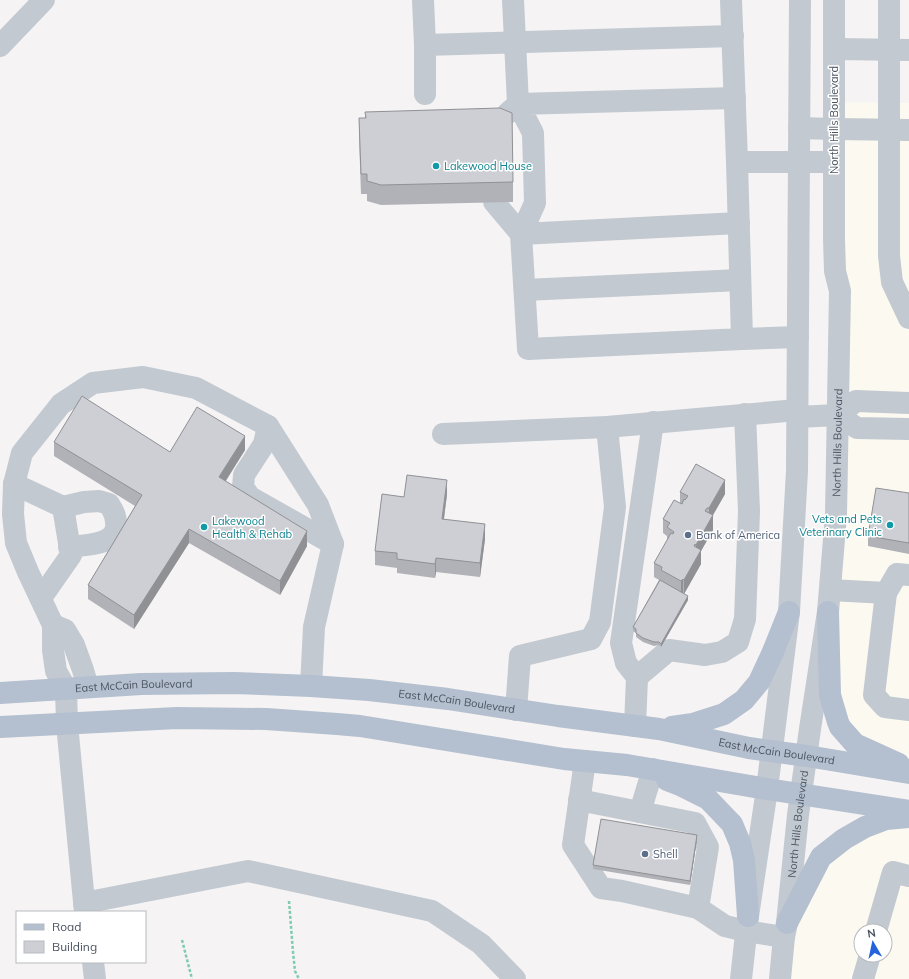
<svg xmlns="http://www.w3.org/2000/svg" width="909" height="979" viewBox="0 0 909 979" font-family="Mulish,sans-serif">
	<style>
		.commercial { fill: #fcfaf0; fill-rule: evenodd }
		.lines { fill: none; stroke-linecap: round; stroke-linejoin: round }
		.path { stroke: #7eccad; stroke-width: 2.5; stroke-dasharray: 3 2; stroke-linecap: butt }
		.minor { stroke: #c2c9d1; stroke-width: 22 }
		.major { stroke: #b4bfcf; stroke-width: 22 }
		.wall { fill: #b0b2b7 }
		.shaded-wall { fill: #909195 }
		.building { fill: #cdcfd5; stroke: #909195 }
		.culture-dot { fill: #0f9aa8; stroke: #fff; stroke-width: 1.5 }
		.service-dot { fill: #5c6f8a; stroke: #fff; stroke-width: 1.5 }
		.labels { text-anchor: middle; stroke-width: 3; stroke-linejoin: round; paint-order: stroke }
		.street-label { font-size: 11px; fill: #4b5460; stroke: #fff }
		.culture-label { font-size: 11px; fill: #0d838f; stroke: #fff; text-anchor: start }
		.service-label { font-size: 11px; fill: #4e5e75; stroke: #fff; text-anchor: start }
	</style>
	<rect width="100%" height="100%" fill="#f5f3f3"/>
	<g class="commercial">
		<path d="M834 102 909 103V767L855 744 830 695Z"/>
		<path d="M909 822V979H780L784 937 844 839ZM861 931H885V955H861Z"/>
	</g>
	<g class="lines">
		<g class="path">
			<path d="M289 901 293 952 295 971 299 979"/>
			<path d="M182 940 192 979"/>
		</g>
		<g class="minor">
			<path d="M423 0 425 45 733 36"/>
			<path d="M731 0 737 162"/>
			<path d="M889 0V256L892 282 909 318"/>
			<path d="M425 45V94"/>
			<path d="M0 46 44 0"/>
			<path d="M834 49 909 50"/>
			<path d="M735 98 518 104 533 133 535 203 521 234 739 223"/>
			<path d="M508 113 518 104 513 0"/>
			<path d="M799 128 834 129 909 130"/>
			<path d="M494 202 521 234 528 349 742 339 737 162H834"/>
			<path d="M525 290 740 280"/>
			<path d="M742 339 798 337"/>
			<path d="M838 415 857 428 909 429"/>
			<path d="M797 417 838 415 856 401 909 403"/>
			<path d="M268 426 264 444 244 475 243 487 250 497 333 544"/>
			<path d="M443 434 607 427 797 410"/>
			<path d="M14 484 63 507 71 555 41 598"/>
			<path d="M63 507 84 502 99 501 109 504C114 512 117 518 116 528 113 546 83 545 69 547"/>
			<path d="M830 590 886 593 874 695 885 707 909 710"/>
			<path d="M886 593 897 574 909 575"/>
			<path d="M53 625 65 630 74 645 83 670 88 687"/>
			<path d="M637 677 669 650 705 655 722 652 738 642 745 619 749 511 745 414"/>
			<path d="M516 710 520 656 591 639 600 622 615 507 607 427"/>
			<path d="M635 726 637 677 626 663 621 643 653 422"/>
			<path d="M585 761 573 845 601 888 622 891 698 908 725 926 746 931 784 937"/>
			<path d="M579 800 695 823 708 847 698 908"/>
			<path d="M640 812 653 769"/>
			<path d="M84 903 248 871 432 911 481 944 515 979"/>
			<path d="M85 912 67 724 66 689 56 671 53 650V625L28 572 16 543 13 514 14 484 22 453 61 404 93 383 143 377 196 388 268 426 318 505 333 544 314 627 311 686"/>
			<path d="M876 931 893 872 909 876"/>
			<path d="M93 962 95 979"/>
			<path d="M741 979 748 916 767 789 789 612 797 471 800 0"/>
			<path id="s1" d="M780 979 784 937 787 923 798 815 810 729 828 612 836 515 840 291 835 271 834 239V0"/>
			<path d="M863 979 870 955"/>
		</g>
		<g class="major">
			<path d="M828 612 830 695 838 722 840 727 855 744 899 764"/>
			<path id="s2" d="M0 693 141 684 234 683 311 686 369 690 448 699 558 716 659 729 749 748 807 756 909 773"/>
			<path d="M0 727 177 718 266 719 337 724 360 726 564 759 627 765 767 789 909 811"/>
			<path d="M672 727 693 724 724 714 744 700 759 682 772 654 789 612"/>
			<path d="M667 780 680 785 708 799 732 824 740 843 744 860 748 916"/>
			<path d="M787 923 821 857 844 839 865 827 886 819 909 817"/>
		</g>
	</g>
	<g class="wall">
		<path d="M365 112 513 182V202L381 205 367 201V194H361L359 137V118H365Z"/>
		<path d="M54 442 170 452 245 450 226 481 307 546 280 595 189 543 134 629 88 599V585L135 506 54 456Z"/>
		<path d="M680 492 725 494 713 515V530L701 551V564L684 594 688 600 661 647 659 645 654 646 643 642 636 637V633L633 631V627L659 580 654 577V563L667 541V536L663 533V519L680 503Z"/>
		<path d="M909 493V554L868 546V536Z"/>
		<path d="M447 494 444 519 485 539 480 577 436 572 435 578 397 573V568L375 565V551L404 497Z"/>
		<path d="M697 839 690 885 593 869V865Z"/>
	</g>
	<g class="shaded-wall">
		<path d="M245 436V450L219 491V477Z"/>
		<path d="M447 480V494L442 533V519Z"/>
		<path d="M725 480V494L709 522V508Z"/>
		<path d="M713 515V530L701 551V564L684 594V580L696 558V545Z"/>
		<path d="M485 524V539L480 577V563Z"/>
		<path d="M189 529V543L134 629V615Z"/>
		<path d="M307 531V546L280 595V581Z"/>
		<path d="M436 558V572L435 578V564Z"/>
		<path d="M683 579V593L681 596V581Z"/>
		<path d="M688 596V600L661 647V644Z"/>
		<path d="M697 835V839L690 885V881Z"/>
	</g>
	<g class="building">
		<path d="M500 108 512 113 513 182 381 185 367 181V174H361L359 118H366L365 112Z"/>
		<path d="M82 396 170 452 197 407 245 436 219 477 307 531 280 581 189 529 134 615 88 585 142 495 54 442Z"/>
		<path d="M696 464 725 480 709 508H707L705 511 713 515 696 545 695 544 694 546 701 550 684 580 683 579 681 581 661 570 662 567 654 563 671 533 673 534 674 532 667 527 670 523 663 519 674 500 682 504 684 499 685 500 688 496 680 492Z"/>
		<path d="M407 475 447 480 442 519 485 524 480 563 436 558 435 564 397 559V553L375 551 382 494 404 497Z"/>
		<path d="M876 488 909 493V543L868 536Z"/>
		<path d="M660 580 688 596 661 644 659 642H654L643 638 636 633V629L633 627Z"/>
		<path d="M601 819 697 835 690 881 593 865Z"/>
	</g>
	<g class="culture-dot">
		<circle cx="436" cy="166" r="4"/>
		<circle cx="890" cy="525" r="4"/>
		<circle cx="204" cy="527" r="4"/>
	</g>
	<g class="service-dot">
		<circle cx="688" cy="535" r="4"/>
		<circle cx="645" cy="854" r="4"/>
	</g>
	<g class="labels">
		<g class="street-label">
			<text transform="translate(834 120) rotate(-90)" y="4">North Hills Boulevard</text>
			<text dy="4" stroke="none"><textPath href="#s1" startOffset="540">North Hills Boulevard</textPath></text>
			<text dy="4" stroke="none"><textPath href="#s2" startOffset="134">East McCain Boulevard</textPath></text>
			<text dy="4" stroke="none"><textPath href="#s2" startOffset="458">East McCain Boulevard</textPath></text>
			<text dy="4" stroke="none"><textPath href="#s2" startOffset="782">East McCain Boulevard</textPath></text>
			<text dy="4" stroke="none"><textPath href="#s1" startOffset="156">North Hills Boulevard</textPath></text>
		</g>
		<g class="culture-label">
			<text x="444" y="170">Lakewood House</text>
			<text x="882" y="523" text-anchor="end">Vets and Pets<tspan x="882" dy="13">Veterinary Clinic</tspan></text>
			<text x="212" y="525">Lakewood<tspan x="212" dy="13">Health &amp; Rehab</tspan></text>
		</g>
		<g class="service-label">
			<text x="696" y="539">Bank of America</text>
			<text x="653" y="858">Shell</text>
		</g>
	</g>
	<rect x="16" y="911" width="130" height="52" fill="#ffffff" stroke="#b7bbbf"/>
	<rect x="24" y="924" width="20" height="6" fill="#b4bfcf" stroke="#b7bbbf"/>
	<text x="52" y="931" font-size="12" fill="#4b5460">Road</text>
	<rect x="24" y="941" width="20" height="12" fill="#cdcfd5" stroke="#b7bbbf"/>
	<text x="52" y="951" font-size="12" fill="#4b5460">Building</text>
	<g transform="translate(873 943) rotate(351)"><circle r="19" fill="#ffffff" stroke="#b7bbbf"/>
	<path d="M0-3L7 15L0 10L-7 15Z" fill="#2462de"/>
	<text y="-6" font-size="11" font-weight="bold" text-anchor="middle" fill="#4b5460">N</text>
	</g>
</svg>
